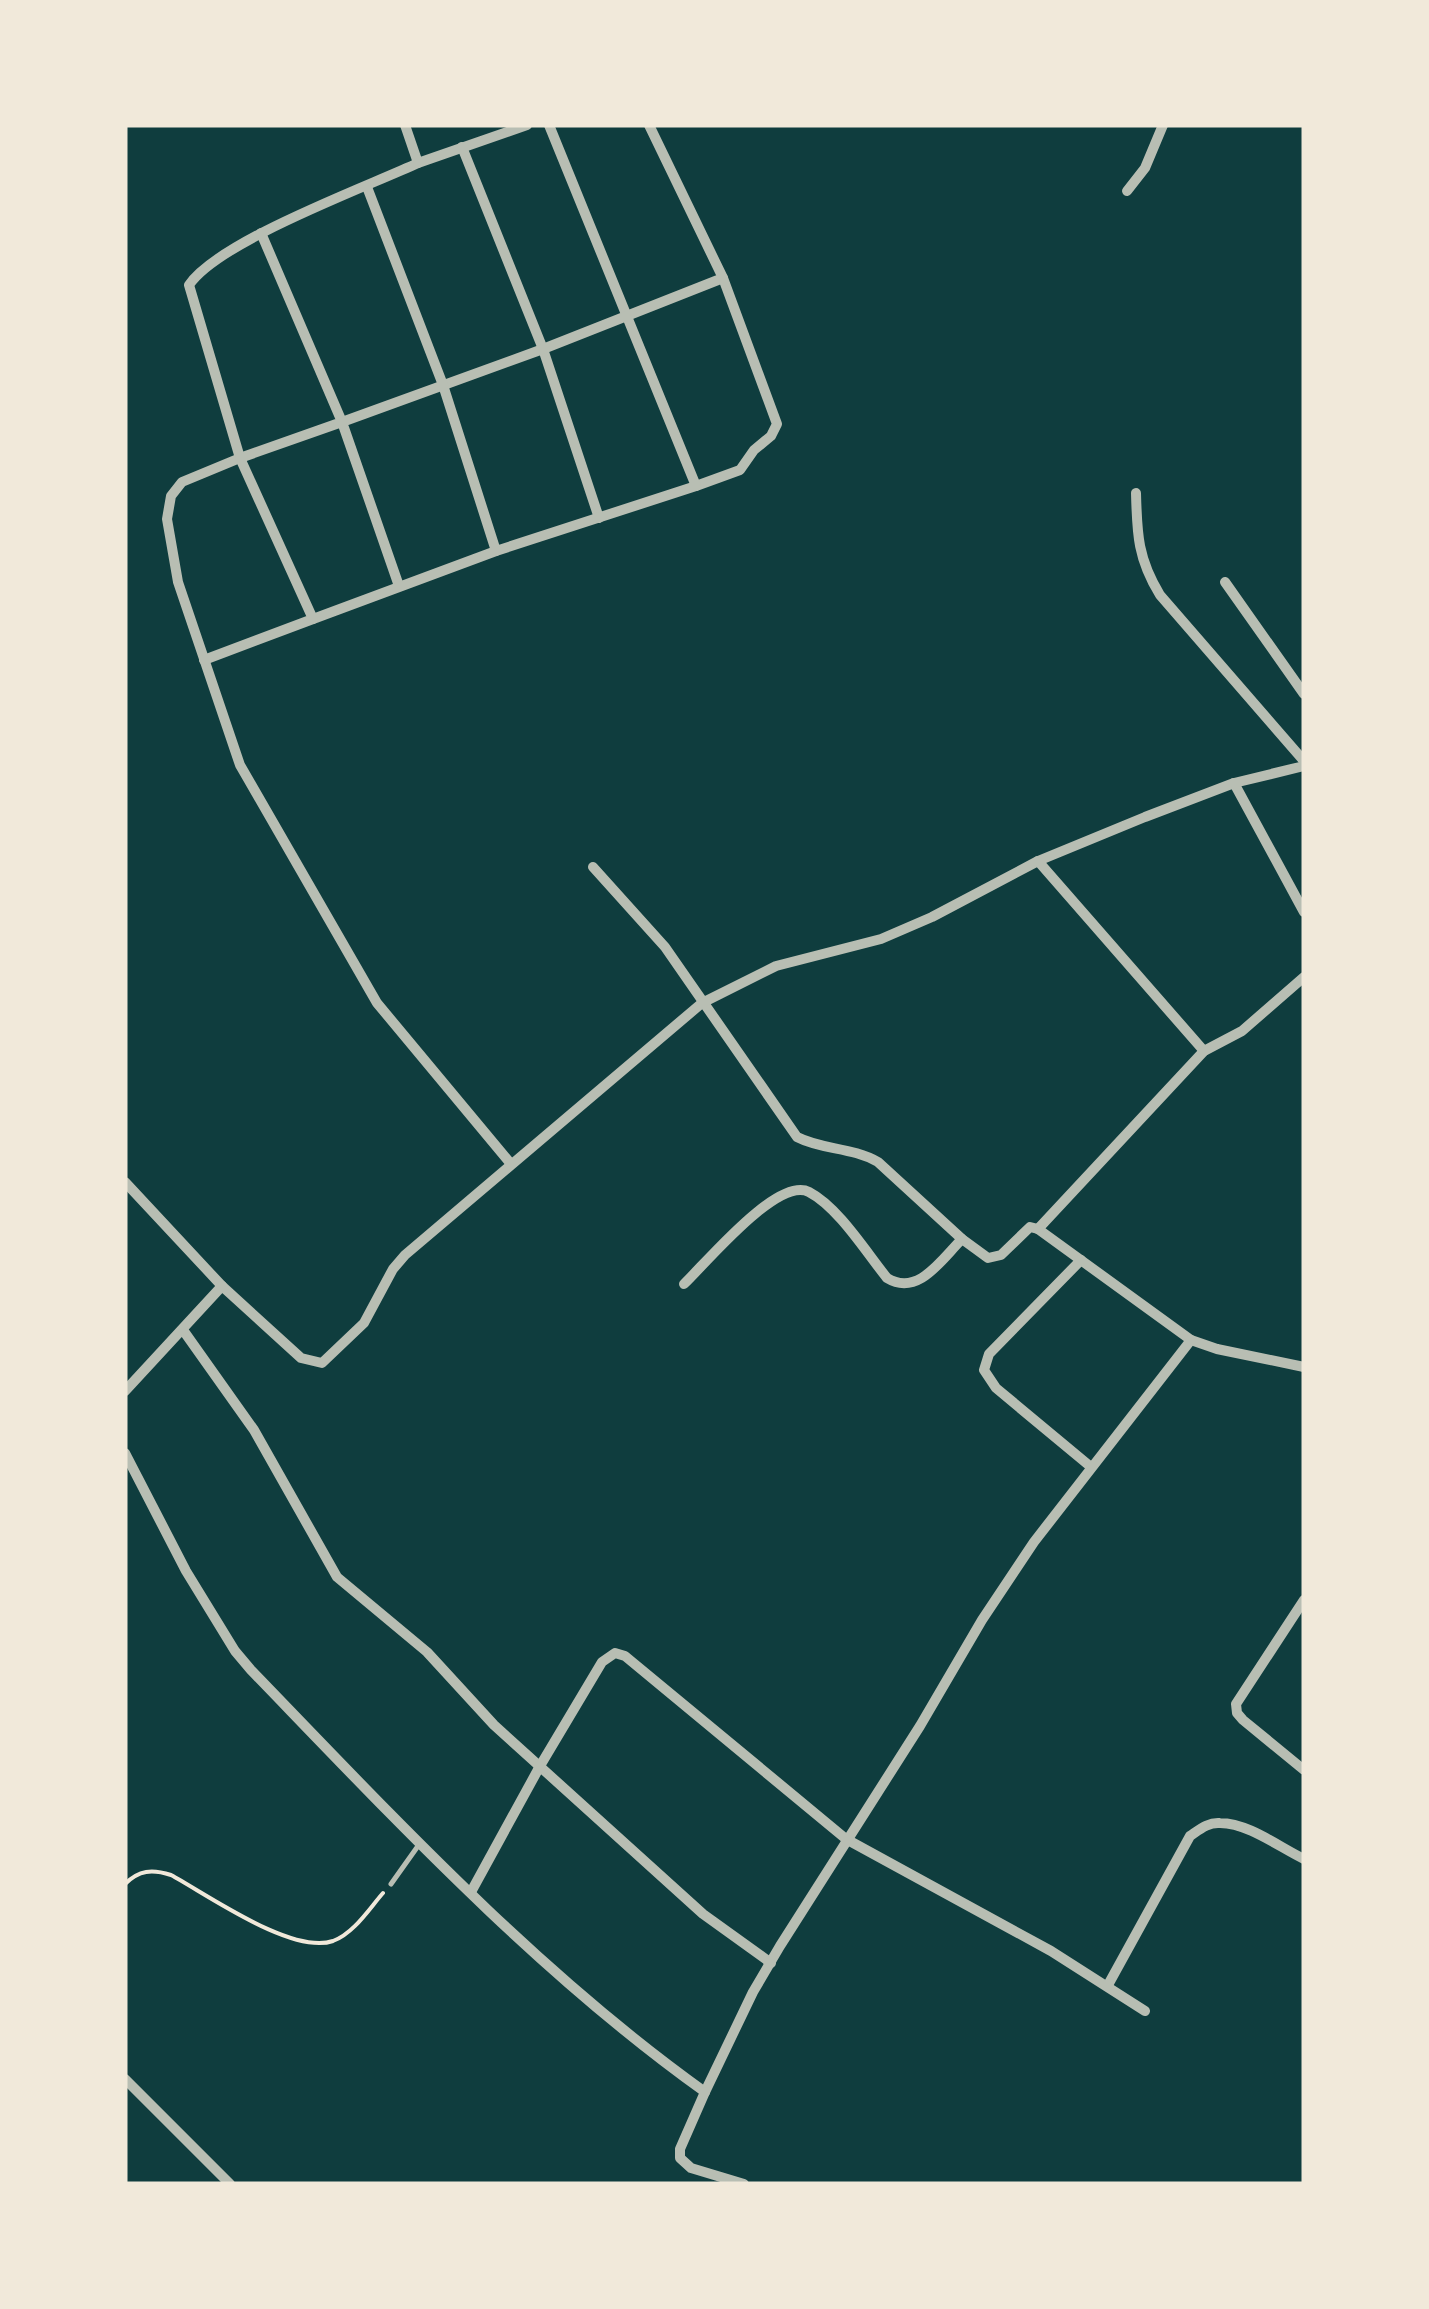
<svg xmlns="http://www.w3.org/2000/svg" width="1429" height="2309" viewBox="0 0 1429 2309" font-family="Inter,sans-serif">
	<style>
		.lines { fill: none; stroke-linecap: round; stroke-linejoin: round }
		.path { stroke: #f1e9da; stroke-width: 4 }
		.service { stroke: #b8beb3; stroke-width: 5 }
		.minor { stroke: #b8beb3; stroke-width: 10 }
	</style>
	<rect width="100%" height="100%" fill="#0f3d3e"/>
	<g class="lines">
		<path class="path" d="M125 1884C139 1870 152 1869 171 1875 208 1895 292 1955 333 1941 354 1933 369 1909 383 1893"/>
		<path class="service" d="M391 1884 418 1846"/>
		<g class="minor">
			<path d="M405 125 418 163C364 188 219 241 189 285L240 458 182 482 171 496 167 519 178 582 240 765 377 1003 511 1164"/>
			<path d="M462 147 543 349 599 518"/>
			<path d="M418 163 527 125"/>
			<path d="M1127 191 1145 168 1163 125"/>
			<path d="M696 486 740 470 754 450 771 436 777 424 723 278"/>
			<path d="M1136 493C1137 535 1138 559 1160 595L1304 761"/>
			<path d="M496 551 696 486 549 125"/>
			<path d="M1225 582 1304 694"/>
			<path d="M399 586 342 422 543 349 723 278 649 125"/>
			<path d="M313 619 496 551 443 385 367 187"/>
			<path d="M204 660 313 619 240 458 342 422 261 233"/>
			<path d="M1234 783 1304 912"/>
			<path d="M1038 861 1204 1051"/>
			<path d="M593 867 665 947 797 1137C822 1150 852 1147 878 1162L962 1239 988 1258 1001 1255 1030 1227 1038 1229 1191 1340 1217 1349 1304 1367"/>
			<path d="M125 1182 222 1286"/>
			<path d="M1038 1229 1204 1051 1242 1031 1304 977"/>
			<path d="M1081 1260 989 1354 984 1370 996 1388 1091 1467"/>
			<path d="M684 1284C707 1262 778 1176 809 1192 838 1207 866 1252 887 1278 918 1297 941 1260 962 1239"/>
			<path d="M183 1330 254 1430 337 1577 427 1652 494 1725 703 1914 771 1963"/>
			<path d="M125 1391 222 1286 301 1358 322 1363 364 1323 393 1269 405 1255 702 1003 776 966 881 939 932 917 1038 861 1145 817 1234 783 1304 766"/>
			<path d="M125 1453 186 1571 235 1651 251 1670C394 1818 537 1972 705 2092L753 1992 780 1946 920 1726 982 1620 1034 1542 1191 1340"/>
			<path d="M1304 1600 1236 1704 1237 1713 1243 1720 1304 1770"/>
			<path d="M471 1892 540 1766 602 1662 615 1653 625 1656 846 1839 1051 1951 1145 2011"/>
			<path d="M1108 1985 1190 1836C1199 1830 1208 1822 1220 1823 1248 1823 1279 1847 1304 1859"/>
			<path d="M125 2079 230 2184"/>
			<path d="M705 2092 680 2149V2158L691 2168 744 2184"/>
		</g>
	</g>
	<rect width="1429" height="2309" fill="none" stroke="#f1e9da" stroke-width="255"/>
</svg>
